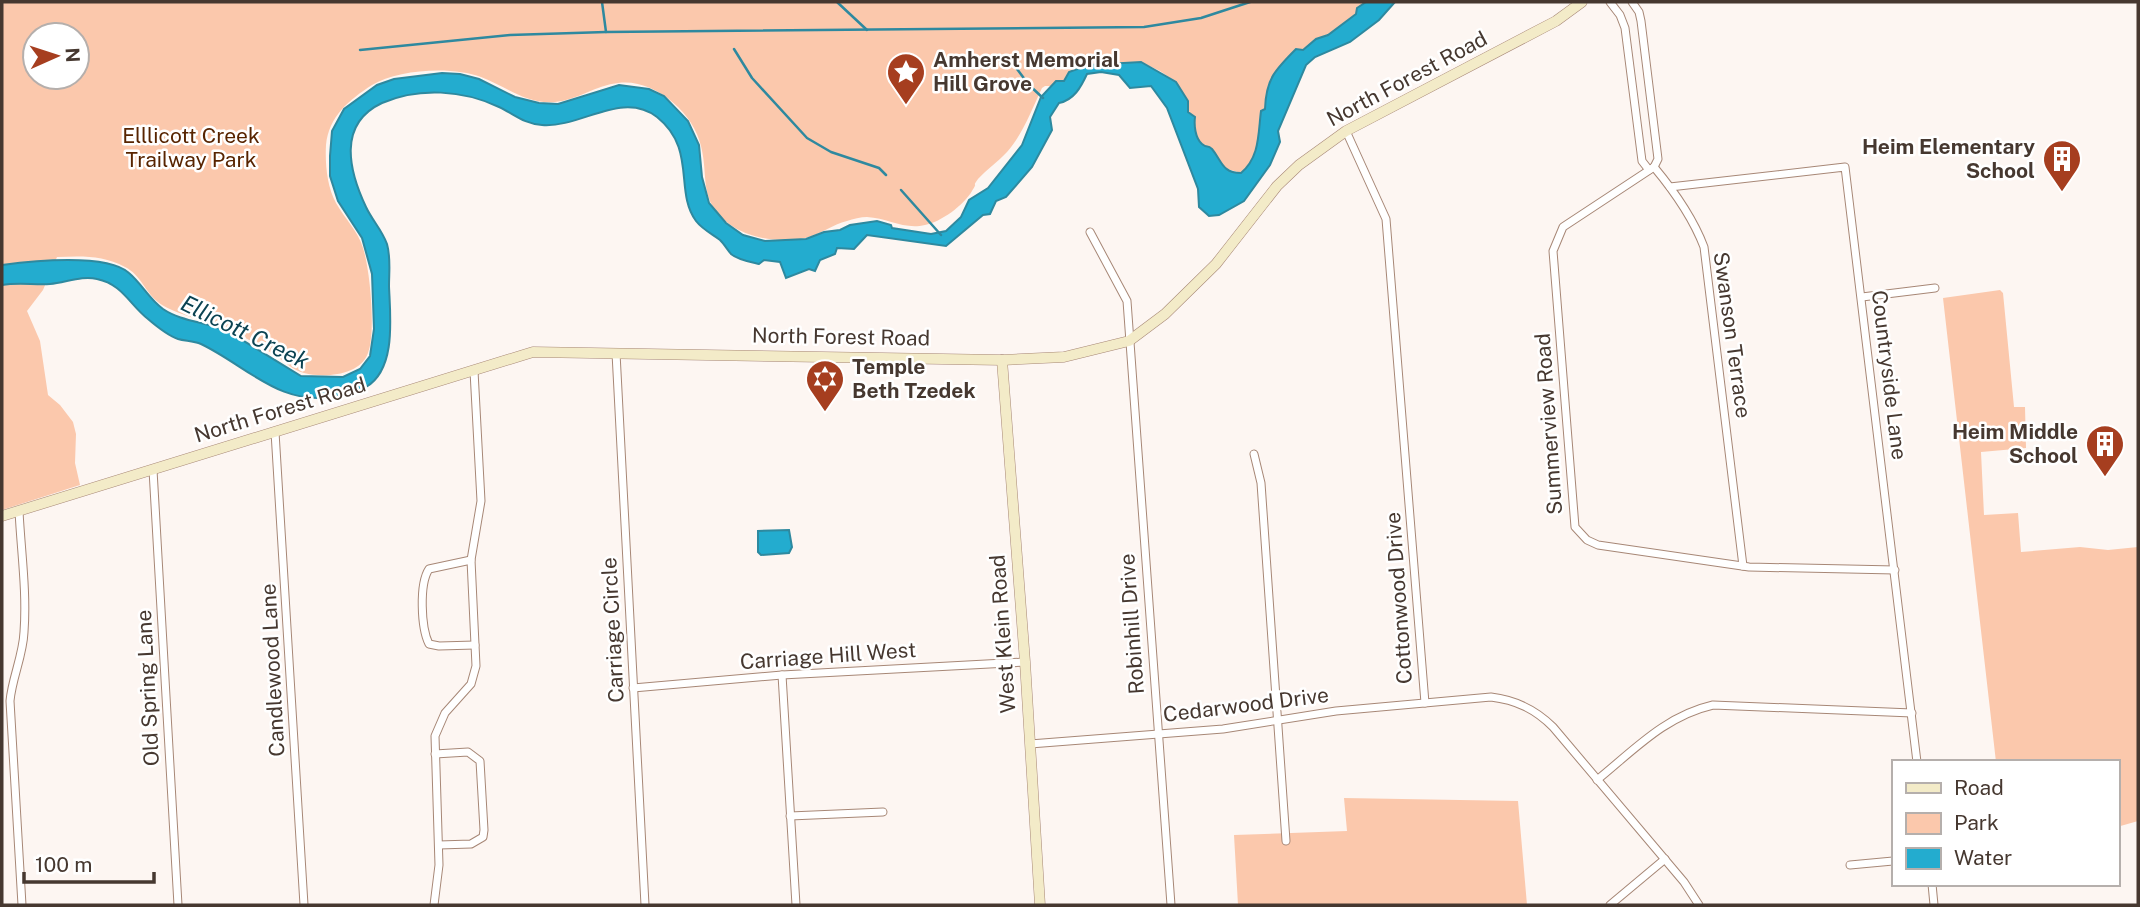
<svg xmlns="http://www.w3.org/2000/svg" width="2140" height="907" viewBox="0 0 2140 907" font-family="'Public Sans',sans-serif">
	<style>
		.green { fill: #fbc8ac; fill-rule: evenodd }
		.water { fill: #23accf; stroke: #2e899f; stroke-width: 2 }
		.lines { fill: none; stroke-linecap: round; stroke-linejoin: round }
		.stream { stroke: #2e899f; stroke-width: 2.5 }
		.street-casing { stroke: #a78776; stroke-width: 9 }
		.secondary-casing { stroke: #a78776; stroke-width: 11 }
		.street { stroke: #fff; stroke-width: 7 }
		.secondary { stroke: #f3ebc8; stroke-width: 10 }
		.labels { text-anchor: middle; stroke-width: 5; stroke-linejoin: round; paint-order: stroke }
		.poi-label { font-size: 21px; font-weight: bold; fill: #463830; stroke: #fff; text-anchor: start }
		.street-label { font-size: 21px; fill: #463830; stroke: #fff }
		.park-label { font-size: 21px; fill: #582400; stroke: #fff }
		.water-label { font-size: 23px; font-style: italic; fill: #0c4352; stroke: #fff }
	</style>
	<rect width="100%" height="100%" fill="#fdf6f2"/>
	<g class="green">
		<path d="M2 2H1366L1357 8 1356 14 1328 35 1316 39 1303 50 1296 49C1275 71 1266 79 1265 109L1261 112C1258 135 1259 157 1241 173L1224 168 1211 148 1202 144 1198 139 1191 116 1176 82 1160 71 1141 62 1088 65 1064 81H1056L1052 86H1045L1042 88C1032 109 1023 134 1007 152 998 162 987 169 978 179 971 189 979 180 972 191 964 205 941 222 925 225 904 230 888 218 867 217 861 217 853 219 847 221 833 224 820 235 805 238 780 243 750 239 729 224 698 200 709 178 701 146 694 113 654 78 618 83 597 85 577 100 555 102 528 105 505 86 481 77 453 66 398 69 372 85 349 100 329 116 326 145 325 164 327 187 336 203 345 219 358 231 363 248 370 269 376 333 368 353 360 376 324 378 304 373 293 370 285 362 276 356 258 344 237 333 218 324 205 322 168 311 158 302 145 292 141 275 125 267 103 255 82 256 57 257L43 290 27 311 40 341 48 395 60 405 73 422 76 434 75 463 80 485 2 510ZM35 35H77V77H35Z"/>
		<path d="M2000 290 2003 293 2014 407H2025L2026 448 1981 452 1984 515 2018 513 2021 552 2080 547 2108 550 2138 547V821L2117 827V762H1996L1943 298Z"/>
		<path d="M1344 798 1518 801 1527 905H1238L1234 835 1347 831Z"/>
	</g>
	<g class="water">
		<path d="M1366 2H1395L1379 20 1350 42 1315 57 1306 65 1278 131 1280 142 1270 165 1244 201 1219 215 1209 216 1199 207 1198 189 1167 108 1151 86 1130 88 1119 75 1101 72 1087 74C1081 87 1074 100 1059 103L1050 117 1052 130 1032 167 1006 197 996 201 990 214 983 215 946 246 867 235 854 249 837 248 835 254 820 260 815 271 809 269 786 278 780 262 764 260 759 264C750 262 738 260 731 254 727 249 724 244 720 240 712 234 702 229 696 221 674 191 697 149 657 117 622 90 581 128 542 125 524 124 514 114 499 107 463 90 419 87 382 103 337 124 349 171 366 207 372 220 382 230 387 244 391 258 389 272 389 286 390 315 397 369 366 387 359 391 346 394 337 396 281 408 247 366 201 344 193 341 185 341 178 339 169 336 155 325 148 319 130 305 122 284 97 279 82 275 65 283 50 284 34 285 18 282 2 285V265C31 261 107 253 129 273 142 284 149 299 163 309 182 322 208 322 229 332L301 376 343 377 360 369 370 356 374 329 372 274 362 238 338 201 330 176V156L332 131 344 109 377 85 394 79 442 73 460 74 479 79 515 97 539 103 558 104 619 85 649 89 664 96 688 121 699 145 702 177 709 203 726 223 743 235 765 241 806 239 824 232 840 230 850 225 877 221 891 225 892 228 931 234 946 231 961 217 969 200 988 188 1022 145 1041 97 1056 81H1064L1069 72 1088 65 1141 62 1176 82 1188 101V112L1195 117C1194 125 1195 138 1202 144 1208 149 1207 144 1212 149 1222 161 1222 173 1241 173 1260 157 1258 134 1261 111L1265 109C1266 79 1275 70 1296 49L1303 50 1316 39 1328 35 1356 14 1357 8Z"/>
		<path d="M789 530 792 547 789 553 761 555 758 552V531Z"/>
	</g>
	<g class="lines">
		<g class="stream">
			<path d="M602 2 606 32"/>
			<path d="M837 2 867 30"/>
			<path d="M734 49 752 78 807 138 831 152 879 168 886 175"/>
			<path d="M360 50 510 35 606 32 1144 27 1201 18 1250 2"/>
			<path d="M1017 69 1029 85 1043 98"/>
			<path d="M901 190 941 235"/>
		</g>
		<defs>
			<g id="street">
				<path d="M1610 2 1620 15 1625 28 1642 161 1649 170"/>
				<path d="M1632 2 1639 12 1641 21 1658 159 1654 167"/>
				<path d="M1346 131 1386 219 1425 703"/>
				<path d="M1654 167 1563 227 1553 251 1575 527 1587 540 1598 545 1749 567 1895 570"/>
				<path d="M1654 167C1674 191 1693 218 1704 247L1743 566"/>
				<path d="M1670 187 1845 167 1917 762"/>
				<path d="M1090 232 1127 301 1171 905"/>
				<path d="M1862 297 1935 288"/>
				<path d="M616 353 645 905"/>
				<path d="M275 432 304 905"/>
				<path d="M1254 454 1261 483 1286 841"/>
				<path d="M153 470 178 905"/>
				<path d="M19 511C21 551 27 592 24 632 23 656 12 678 10 701L22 905"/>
				<path d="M471 560 429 569C419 584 421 628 429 644L439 646 475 645"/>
				<path d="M782 675 796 905"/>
				<path d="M633 688 782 675 1025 662"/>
				<path d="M1030 744 1223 729 1336 711 1491 697C1516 700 1535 709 1553 727L1684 882 1699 905"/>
				<path d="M435 754 468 752 480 761 484 830 483 837 471 844 439 845"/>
				<path d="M1597 780C1634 750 1665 716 1713 705L1912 713"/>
				<path d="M790 816 883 812"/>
				<path d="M1850 865 1893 861"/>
				<path d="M1932 884 1934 905"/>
				<path d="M434 905 439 865 435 736 445 713 471 684 476 666 471 560 481 501 474 371"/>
				<path d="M1610 905 1665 859"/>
			</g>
			<g id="secondary">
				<path d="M1002 360 1025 662 1040 905"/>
				<path d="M2 516 533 352 1002 360 1064 357 1129 341 1165 314 1216 264 1277 186 1299 165 1346 131 1556 21 1582 2"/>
			</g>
		</defs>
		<use href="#street" class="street-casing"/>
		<use href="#secondary" class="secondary-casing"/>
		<use href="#street" class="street"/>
		<use href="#secondary" class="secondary"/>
	</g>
	<defs>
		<symbol id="sight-pin" viewBox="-11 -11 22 30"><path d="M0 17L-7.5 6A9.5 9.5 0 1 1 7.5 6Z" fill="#a63e1f" stroke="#fff"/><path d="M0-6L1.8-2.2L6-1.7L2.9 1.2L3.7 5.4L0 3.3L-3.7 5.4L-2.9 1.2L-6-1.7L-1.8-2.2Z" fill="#fff"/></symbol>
		<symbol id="building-pin" viewBox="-11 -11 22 30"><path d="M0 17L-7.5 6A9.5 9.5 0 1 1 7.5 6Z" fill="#a63e1f" stroke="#fff"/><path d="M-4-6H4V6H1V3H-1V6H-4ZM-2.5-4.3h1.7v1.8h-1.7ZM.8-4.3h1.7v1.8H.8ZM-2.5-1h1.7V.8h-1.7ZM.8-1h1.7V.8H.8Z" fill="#fff"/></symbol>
		<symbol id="synagogue-pin" viewBox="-11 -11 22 30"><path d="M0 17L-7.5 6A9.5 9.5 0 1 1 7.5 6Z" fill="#a63e1f" stroke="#fff"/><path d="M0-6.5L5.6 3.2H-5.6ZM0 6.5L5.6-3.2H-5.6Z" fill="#fff"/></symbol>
	</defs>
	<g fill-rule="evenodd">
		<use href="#sight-pin" x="884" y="50" width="44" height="60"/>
		<use href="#building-pin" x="2040" y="137" width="44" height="60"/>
		<use href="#synagogue-pin" x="803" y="357" width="44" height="60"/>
		<use href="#building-pin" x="2083" y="422" width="44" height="60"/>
	</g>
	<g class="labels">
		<g class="poi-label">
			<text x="933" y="67">Amherst Memorial<tspan x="933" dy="24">Hill Grove</tspan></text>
			<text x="2035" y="154" text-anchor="end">Heim Elementary<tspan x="2035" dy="24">School</tspan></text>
			<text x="852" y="374">Temple<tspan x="852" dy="24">Beth Tzedek</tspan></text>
			<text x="2078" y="439" text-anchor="end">Heim Middle<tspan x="2078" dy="24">School</tspan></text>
		</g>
		<g class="street-label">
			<text transform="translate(1407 79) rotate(-28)" y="7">North Forest Road</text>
			<text transform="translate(1732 335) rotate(82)" y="7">Swanson Terrace</text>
			<text transform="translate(841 337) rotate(1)" y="7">North Forest Road</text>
			<text transform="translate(1889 375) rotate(83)" y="7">Countryside Lane</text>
			<text transform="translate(280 410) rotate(-17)" y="7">North Forest Road</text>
			<text transform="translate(1549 424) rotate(-94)" y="7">Summerview Road</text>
			<text transform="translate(1399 598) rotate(-94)" y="7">Cottonwood Drive</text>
			<text transform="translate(1132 624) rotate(-94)" y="7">Robinhill Drive</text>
			<text transform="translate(613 630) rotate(-93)" y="7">Carriage Circle</text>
			<text transform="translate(1003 634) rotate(-94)" y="7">West Klein Road</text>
			<text transform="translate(828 656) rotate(-4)" y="7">Carriage Hill West</text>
			<text transform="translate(273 670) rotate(-93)" y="7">Candlewood Lane</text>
			<text transform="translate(148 688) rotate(-93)" y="7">Old Spring Lane</text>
			<text transform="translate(1246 705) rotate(-7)" y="7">Cedarwood Drive</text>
		</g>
		<g class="park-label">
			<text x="191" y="143">Elllicott Creek<tspan x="191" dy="24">Trailway Park</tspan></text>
		</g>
		<g class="water-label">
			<text transform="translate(245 332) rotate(26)" y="8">Ellicott Creek</text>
		</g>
	</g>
	<rect width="2140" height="907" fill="none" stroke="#463830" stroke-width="7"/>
	<rect x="1892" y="760" width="228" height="126" fill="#ffffff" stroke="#b5afac" stroke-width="2"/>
	<rect x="1906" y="783" width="35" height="10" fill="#f3ebc8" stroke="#b5afac" stroke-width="2"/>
	<text x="1954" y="795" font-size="21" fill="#463830">Road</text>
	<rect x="1906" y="813" width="35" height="21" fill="#fbc8ac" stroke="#b5afac" stroke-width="2"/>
	<text x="1954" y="830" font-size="21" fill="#463830">Park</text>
	<rect x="1906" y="848" width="35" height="21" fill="#23accf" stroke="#b5afac" stroke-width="2"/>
	<text x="1954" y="865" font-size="21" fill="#463830">Water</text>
	<g transform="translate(56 56) rotate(87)"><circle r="33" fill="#ffffff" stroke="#b5afac" stroke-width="2"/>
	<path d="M0-5L12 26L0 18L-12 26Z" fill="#a63e1f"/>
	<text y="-10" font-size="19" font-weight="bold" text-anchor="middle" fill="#463830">N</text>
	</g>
	<path d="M24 872v10h130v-10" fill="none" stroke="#463830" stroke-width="3.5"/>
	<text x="35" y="872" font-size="21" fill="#463830" stroke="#ffffff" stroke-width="5" paint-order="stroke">100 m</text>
</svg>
